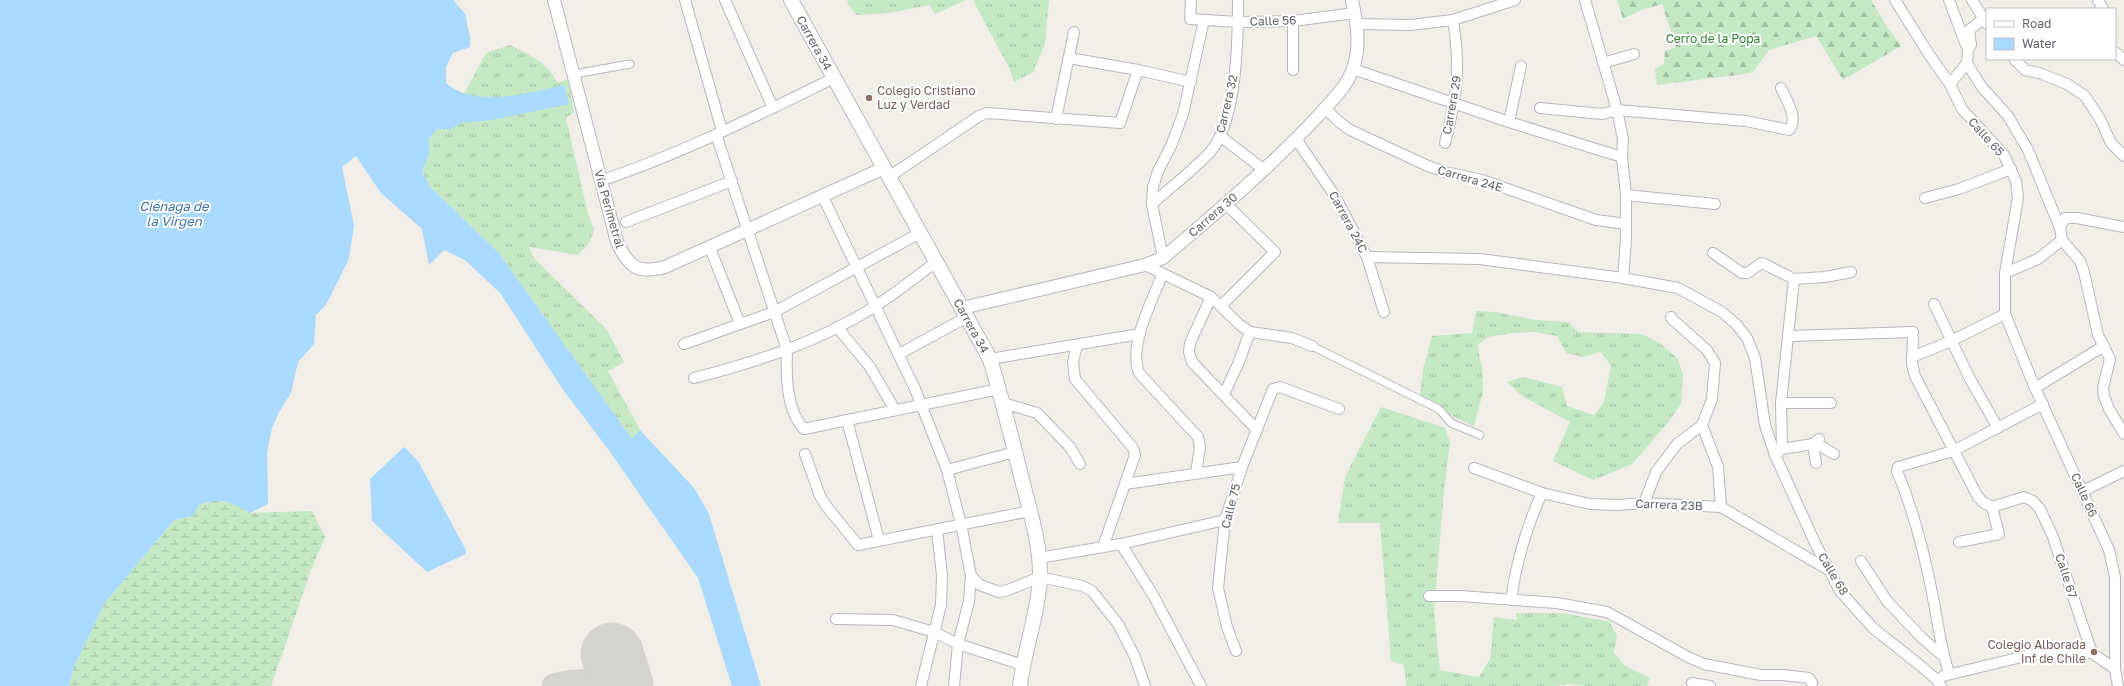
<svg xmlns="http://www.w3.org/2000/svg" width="2124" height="686" viewBox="0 0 2124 686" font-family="'Golos Text',sans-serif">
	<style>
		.grass { fill: url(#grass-tufts) }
		.forest { fill: url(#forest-firs) }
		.wetland { fill: url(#wetland-marsh) }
		.water { fill: #aadaff }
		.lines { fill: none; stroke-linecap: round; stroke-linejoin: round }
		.taxiway { stroke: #d4d3d0; stroke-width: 25 }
		.runway { stroke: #d4d3d0; stroke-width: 63 }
		.pedestrian-casing { stroke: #b5b8bc; stroke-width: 9 }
		.minor-casing { stroke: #b5b8bc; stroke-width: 12 }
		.tertiary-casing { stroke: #b5b8bc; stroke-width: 14 }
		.secondary-casing { stroke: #b6babf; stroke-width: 16 }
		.pedestrian { stroke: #fff; stroke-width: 7 }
		.minor { stroke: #fff; stroke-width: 10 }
		.tertiary { stroke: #fff; stroke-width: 12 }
		.secondary { stroke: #fff; stroke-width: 14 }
		.education-dot { fill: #8d6e63; stroke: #fff; stroke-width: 1.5 }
		.labels { text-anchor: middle; stroke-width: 4; stroke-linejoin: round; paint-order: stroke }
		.street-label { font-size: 12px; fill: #5f6368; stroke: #fff }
		.park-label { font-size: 12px; fill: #348238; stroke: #fff }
		.education-label { font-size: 12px; fill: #785e54; stroke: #fff; text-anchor: start }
		.water-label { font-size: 13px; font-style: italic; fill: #4174aa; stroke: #fff }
	</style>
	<defs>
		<pattern id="grass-tufts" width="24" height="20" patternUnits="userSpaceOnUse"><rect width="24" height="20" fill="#c5e8c5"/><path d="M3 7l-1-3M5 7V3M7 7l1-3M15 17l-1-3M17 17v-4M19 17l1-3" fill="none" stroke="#a3c0a4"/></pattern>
		<pattern id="forest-firs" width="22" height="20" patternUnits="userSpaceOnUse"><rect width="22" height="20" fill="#c5e8c5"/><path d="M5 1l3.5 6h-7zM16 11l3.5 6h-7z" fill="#a3c0a4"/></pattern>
		<pattern id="wetland-marsh" width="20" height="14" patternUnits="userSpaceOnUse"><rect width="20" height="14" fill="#c5e8c5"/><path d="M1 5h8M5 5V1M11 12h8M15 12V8" fill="none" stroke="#a3c0a4"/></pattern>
	</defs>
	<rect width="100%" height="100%" fill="#f1efe8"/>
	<g class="grass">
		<path d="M847 0H966L935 14 930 5 889 13 857 15 849 6Z"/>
		<path d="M973 0H1049L1045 44 1033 72 1014 82 1009 68Z"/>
		<path d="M510 45C533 57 544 60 558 83L568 79 574 112 566 118 588 214 594 229 590 242 578 255 529 247 535 259 607 330 624 362 608 371 640 430 632 440 498 252 430 187 422 171 429 155V139L461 100 486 53Z"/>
		<path d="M1476 311 1495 312 1536 320 1568 322 1578 332 1641 334 1660 343 1678 359 1683 375 1681 404 1666 425 1632 464 1593 480 1553 461 1570 422 1522 396 1507 382 1523 377 1562 387 1567 406 1594 415 1604 402 1611 366 1601 352 1583 357 1566 353 1557 336 1534 332 1512 333 1488 337 1478 345 1480 361 1482 365 1483 392 1474 426 1452 416 1420 395 1423 369 1432 336 1472 333Z"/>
		<path d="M1381 407 1445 428 1450 442 1444 490 1434 612 1440 670 1479 677 1490 659 1494 617 1517 620 1516 613H1563L1610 622 1617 636 1614 653 1625 666 1650 678 1647 686H1586L1569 684 1554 686H1406L1404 665 1391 661 1380 523H1338L1345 477Z"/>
	</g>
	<path class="forest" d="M1617 0H1871L1888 28 1901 46 1843 80 1816 36 1769 50 1752 73 1657 85 1655 69 1664 64 1665 51 1676 47 1662 4 1641 10 1623 19Z"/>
	<path class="wetland" d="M215 500 231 501 250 513 312 511 325 537 311 570 271 686H69L74 667 104 604 174 520 193 516 199 505Z"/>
	<g class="water">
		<path d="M0 0H453L466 15C466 26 472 36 470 47L453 53 446 67V83C476 109 528 93 564 85L569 104 492 120 461 123 451 129H437L429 139V155L422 171 430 187 498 252 632 439 640 430 695 489 709 514 761 686H732L698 578 608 449 561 387 501 294 465 260 444 250 429 265 422 229 381 193 356 156 342 167 354 225 349 259 326 305 316 315 314 344 298 362 291 393 279 412 272 428 267 452 268 504 250 513C229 501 222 497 199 505L193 516 174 520 104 604 74 667 69 686H0Z"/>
		<path d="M404 447 418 461 466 550V554L427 572 372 521 370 479Z"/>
	</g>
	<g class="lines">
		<path class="taxiway" d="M554 686C571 681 583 680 600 686"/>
		<path class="runway" d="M612 654 622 686"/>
		<defs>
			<g id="pedestrian">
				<path d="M580 73 630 64"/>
				<path d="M1312 346 1439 409 1451 423 1480 435"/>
			</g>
			<g id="minor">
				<path d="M685 0 722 131"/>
				<path d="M725 0 773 108"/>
				<path d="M1191 0 1190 19 1238 22 1293 21 1354 13"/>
				<path d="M1585 0 1617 110 1623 139 1622 157 1626 195V240L1623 278"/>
				<path d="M1895 0 1930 56 1950 84 1962 109 2004 155 2016 181 2018 198 2005 273V314L2035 388 2109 550 2115 577V669L2118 686"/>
				<path d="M1949 0 1966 45"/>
				<path d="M1972 0 1987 24"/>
				<path d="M2098 0 2103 9"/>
				<path d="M1987 16 1969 30 1971 45 1968 50 1967 63 1981 86 2008 116 2028 150 2060 228 2062 240 2080 261 2084 272 2098 335 2110 359 2103 388 2104 396 2109 409 2124 434"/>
				<path d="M1293 21V70"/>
				<path d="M1357 24 1410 25 1453 20 1515 0"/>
				<path d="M2115 52 2124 60"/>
				<path d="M1069 58 1138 70 1191 82"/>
				<path d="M2014 59 2025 70 2039 73 2067 84 2085 96 2100 119 2111 143 2124 156"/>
				<path d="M1603 63 1634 54"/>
				<path d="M1353 69 1509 122 1622 157"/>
				<path d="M1950 84 1967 63"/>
				<path d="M1325 108 1338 121 1350 130 1428 166 1445 172 1482 180 1596 220 1626 224"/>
				<path d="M1540 108 1602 114 1617 110 1746 121 1789 130C1799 119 1786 99 1781 88"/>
				<path d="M1056 119 1074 32"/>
				<path d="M1509 122 1521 66"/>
				<path d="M716 134 787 350C786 375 786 410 804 429L999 389"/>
				<path d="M1220 136 1263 169"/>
				<path d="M1296 139 1335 196 1367 257 1384 312"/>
				<path d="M1445 143C1457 95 1461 69 1453 20"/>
				<path d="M889 177 979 116 987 113 1120 123 1138 70"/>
				<path d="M600 181C681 154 758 115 834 78"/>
				<path d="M1626 195 1715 204"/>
				<path d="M823 197 915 389 947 470 961 524 971 576 969 601 958 644 954 686"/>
				<path d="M1925 198 1959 189 2011 169"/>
				<path d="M1152 204C1171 187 1195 169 1211 151 1237 119 1238 40 1238 0"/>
				<path d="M626 222 732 181"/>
				<path d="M2060 228 2065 218H2077L2124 227"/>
				<path d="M710 248 740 324"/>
				<path d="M1713 253 1742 273H1747L1762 263 1794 279 1825 277 1851 272"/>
				<path d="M1367 257 1480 259 1623 278 1678 288 1722 312 1736 324 1747 338 1755 358 1765 425 1775 455 1816 545 1840 591 1873 628 1922 667 1936 679 1941 686"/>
				<path d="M1163 258 1152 204 1153 187 1158 171 1171 146 1183 114 1204 20"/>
				<path d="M1145 265 1211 297 1240 325 1250 332 1292 338 1312 346"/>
				<path d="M2005 273 2038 259 2062 240"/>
				<path d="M1162 275C1152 302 1128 345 1139 373L1198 437 1200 447 1196 473"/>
				<path d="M1211 297 1190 343 1189 352 1192 362 1257 430"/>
				<path d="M1934 304 1970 379 1998 428"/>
				<path d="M1221 306 1275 252 1226 204"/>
				<path d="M837 327 870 367 895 410"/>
				<path d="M1790 336 1913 332"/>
				<path d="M1913 338 1912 364 1915 376 1978 497 1984 503 1992 507 1999 534 1959 542"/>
				<path d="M684 344 774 312 920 233"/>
				<path d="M1077 345 1073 362 1075 379 1133 448 1135 455 1103 547"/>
				<path d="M899 354 967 317"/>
				<path d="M1912 357 1951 341 2005 314"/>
				<path d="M990 359 1140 334"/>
				<path d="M694 378C756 362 819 342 874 307 896 293 916 277 936 262"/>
				<path d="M2035 388 2104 346"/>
				<path d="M1224 394 1238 364 1250 332"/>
				<path d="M1003 403 1037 413 1070 447 1080 464"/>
				<path d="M1781 403H1831"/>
				<path d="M847 420 879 540"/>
				<path d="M1702 425 1718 467 1721 507"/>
				<path d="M1816 443 1834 454"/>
				<path d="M1813 444 1816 463"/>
				<path d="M1782 449 1813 444 1819 439"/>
				<path d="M805 454 820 496 827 507 858 545 1030 511"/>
				<path d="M1775 455 1782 449 1781 403 1794 279"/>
				<path d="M1474 468 1542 493 1590 504 1618 505 1644 503 1721 507 1827 569"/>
				<path d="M947 470 1015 452"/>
				<path d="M1125 484 1242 467"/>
				<path d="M2083 491 2124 471"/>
				<path d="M1644 503 1656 472 1677 444 1702 425 1712 399 1715 363 1707 350 1673 320 1671 317"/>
				<path d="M1992 507 2024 497 2033 501 2040 509 2053 537 2092 653"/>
				<path d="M1121 544 1153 595 1201 686"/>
				<path d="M1039 558 1121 544 1225 520"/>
				<path d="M1861 561 1887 601 1922 638 1943 656"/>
				<path d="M971 576 980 585 999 592 1008 590 1040 577 1082 586 1092 591 1118 624 1135 657 1145 686"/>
				<path d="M1429 596H1460L1557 603 1607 612 1688 657 1704 664 1761 675H1783L1809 678 1812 683"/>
				<path d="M1511 600C1516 563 1526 528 1542 493"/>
				<path d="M836 619 893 620 934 632 958 644 1023 665"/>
				<path d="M1236 651 1227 627 1218 588 1225 520 1242 467 1273 389 1280 387 1339 409"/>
				<path d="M1949 673C1941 649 1938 623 1933 598 1925 555 1914 512 1897 471L1898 467 1953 451 2043 404"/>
				<path d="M1943 676 2030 655 2056 653H2092L2115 669"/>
				<path d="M1692 683 1710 686"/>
				<path d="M921 686 941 605 942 576 937 529"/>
			</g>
			<g id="tertiary">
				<path d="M554 0 617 242C629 268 638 274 665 267L884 168"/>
				<path d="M962 308 1145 265 1163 258 1171 251C1222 208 1273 164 1319 115 1332 100 1346 88 1353 69 1361 45 1357 24 1352 0"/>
			</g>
			<path id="secondary" d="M791 0 990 359C1002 399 1012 439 1022 480 1030 511 1041 546 1040 578 1038 615 1024 650 1020 686"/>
		</defs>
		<use href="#pedestrian" class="pedestrian-casing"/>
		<use href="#minor" class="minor-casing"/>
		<use href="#tertiary" class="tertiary-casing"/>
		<use href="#secondary" class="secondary-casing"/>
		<use href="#pedestrian" class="pedestrian"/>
		<use href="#minor" class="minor"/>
		<use href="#tertiary" class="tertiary"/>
		<use href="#secondary" class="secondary"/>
	</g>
	<g class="education-dot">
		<circle cx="869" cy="98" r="4"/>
		<circle cx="2094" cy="652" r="4"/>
	</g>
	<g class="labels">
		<g class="street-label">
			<text transform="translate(1273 21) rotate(-2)" y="4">Calle 56</text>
			<text transform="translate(814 43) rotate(61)" y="4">Carrera 34</text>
			<text transform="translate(1227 104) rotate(-77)" y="4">Carrera 32</text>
			<text transform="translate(1452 105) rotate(-80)" y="4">Carrera 29</text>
			<text transform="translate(1986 137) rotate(48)" y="4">Calle 65</text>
			<text transform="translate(1470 179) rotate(16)" y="4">Carrera 24E</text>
			<text transform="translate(609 209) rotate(74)" y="4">Vía Perimetral</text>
			<text transform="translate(1213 215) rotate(-41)" y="4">Carrera 30</text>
			<text transform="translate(1348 222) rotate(62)" y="4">Carrera 24C</text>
			<text transform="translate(971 326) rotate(61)" y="4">Carrera 34</text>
			<text transform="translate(2084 495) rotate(66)" y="4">Calle 66</text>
			<text transform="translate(1669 505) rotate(2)" y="4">Carrera 23B</text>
			<text transform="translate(1231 506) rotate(-76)" y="4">Calle 75</text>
			<text transform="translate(1833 574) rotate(59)" y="4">Calle 68</text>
			<text transform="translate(2066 576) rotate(72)" y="4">Calle 67</text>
		</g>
		<g class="park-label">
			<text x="1713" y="43">Cerro de la Popa</text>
		</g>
		<g class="education-label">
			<text x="877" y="95">Colegio Cristiano<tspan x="877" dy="14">Luz y Verdad</tspan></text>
			<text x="2086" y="649" text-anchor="end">Colegio Alborada<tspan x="2086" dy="14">Inf de Chile</tspan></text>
		</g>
		<g class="water-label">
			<text x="174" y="211">Ciénaga de<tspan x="174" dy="15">la Virgen</tspan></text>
		</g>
	</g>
	<rect x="1986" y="8" width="130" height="52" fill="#ffffff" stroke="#bfc1c3"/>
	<rect x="1994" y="21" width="20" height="6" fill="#ffffff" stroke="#bfc1c3"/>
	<text x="2022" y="28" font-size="12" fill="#5f6368">Road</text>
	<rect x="1994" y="38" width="20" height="12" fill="#aadaff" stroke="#bfc1c3"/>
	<text x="2022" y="48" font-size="12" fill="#5f6368">Water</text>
</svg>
